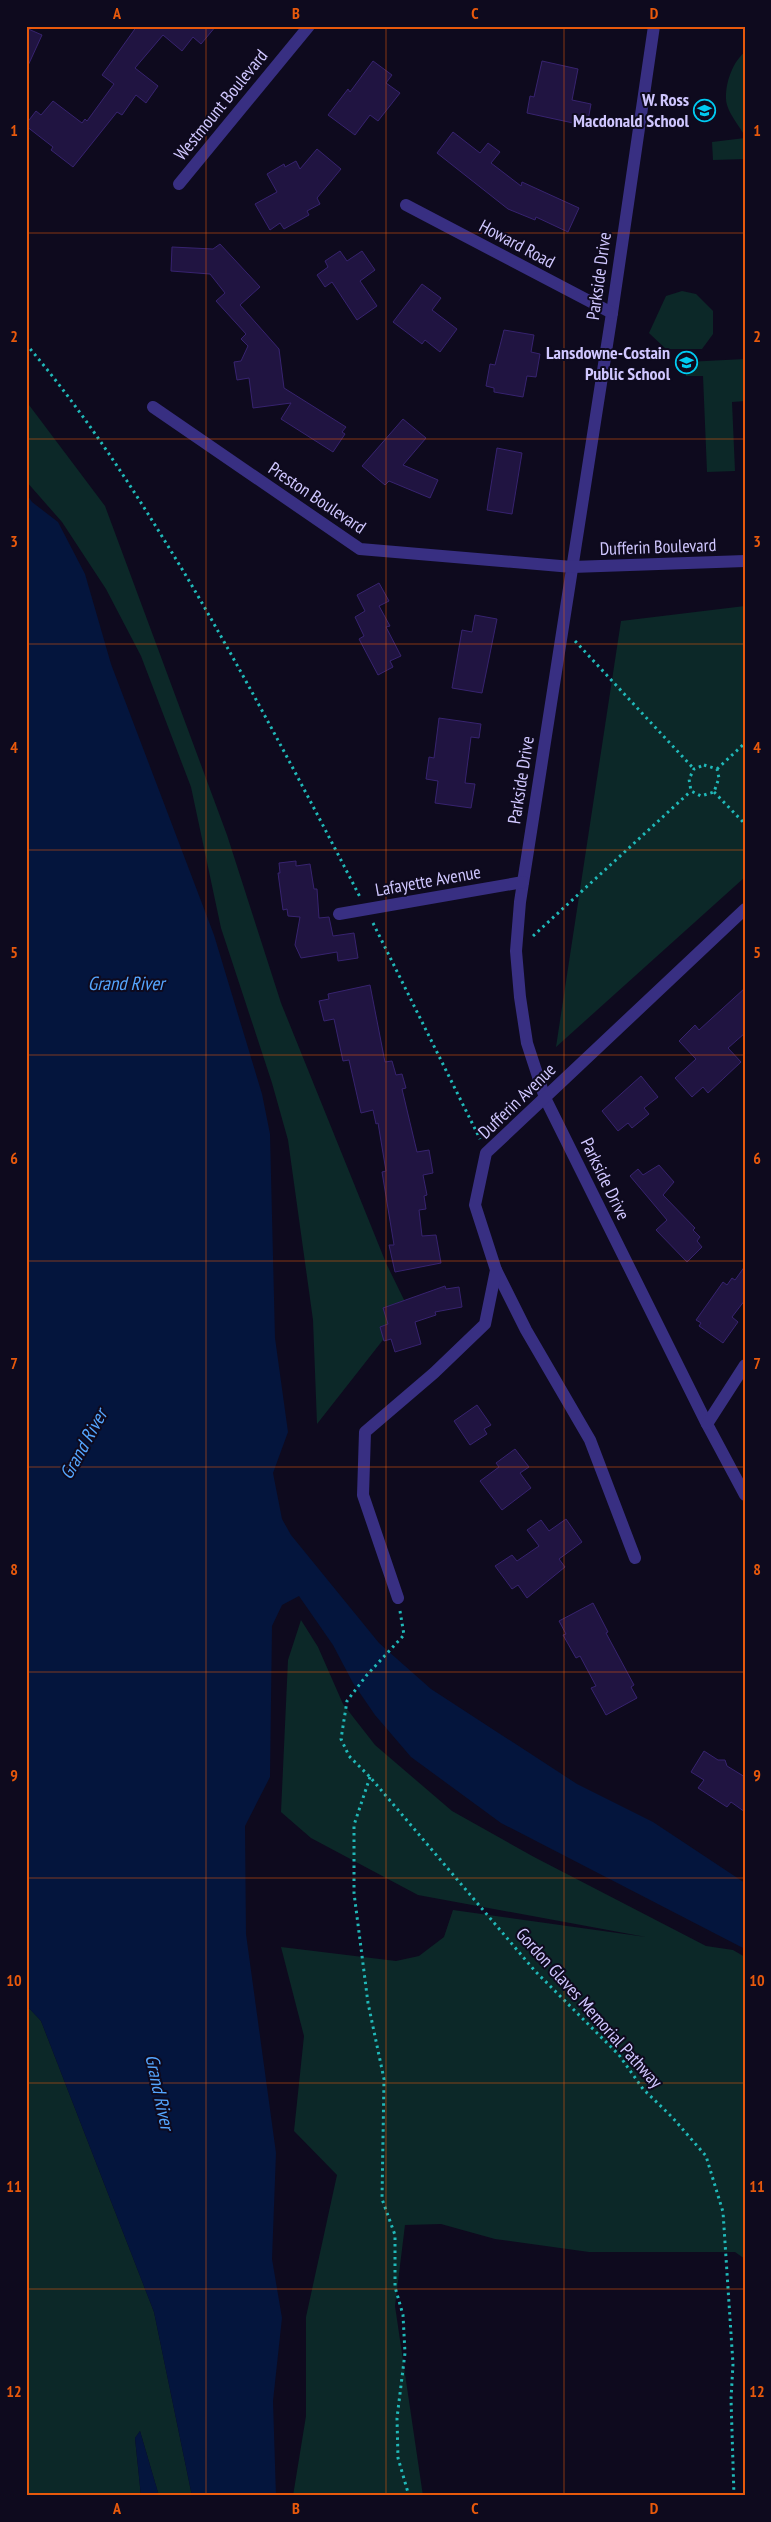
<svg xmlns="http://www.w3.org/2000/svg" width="771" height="2522" viewBox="0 0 771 2522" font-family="'PT Sans Narrow',sans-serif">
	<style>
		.green { fill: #0c2828 }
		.water { fill: #04153d }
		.building { fill: #201441; stroke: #37236f }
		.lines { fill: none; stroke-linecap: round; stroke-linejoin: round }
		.path { stroke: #20b9b9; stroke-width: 3; stroke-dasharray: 2.5 4; stroke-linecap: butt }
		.street { stroke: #382f82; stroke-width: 12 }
		.grid { fill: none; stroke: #e8590c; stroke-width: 1; stroke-opacity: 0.55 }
		.labels { text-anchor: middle; stroke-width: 4; stroke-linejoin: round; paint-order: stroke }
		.poi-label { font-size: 18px; font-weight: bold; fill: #d0c7ff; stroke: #0e0a1e; text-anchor: end }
		.street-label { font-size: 18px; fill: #d0c7ff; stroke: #0e0a1e }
		.water-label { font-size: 19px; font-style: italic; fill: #55a6ff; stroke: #0e0a1e }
		.neatline { fill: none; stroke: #e8590c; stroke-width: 2 }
		.grid-label { font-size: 16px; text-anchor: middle; font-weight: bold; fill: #e8590c }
	</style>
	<rect width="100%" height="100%" fill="#0e0a1e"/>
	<g class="green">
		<path d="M745 52V136C739 126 730 115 727 105 723 88 732 62 745 52Z"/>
		<path d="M745 138V159L713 160 712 142Z"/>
		<path d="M682 291 696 294 713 311V334L702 349H666L649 333 666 296Z"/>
		<path d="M745 359V401L732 402 735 471 707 472 703 376H686V362Z"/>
		<path d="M26 401 105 506 227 835 281 1003 386 1263 408 1308 317 1424 313 1320 288 1140 272 1083 221 928 191 787 141 656 106 589 62 522 26 481Z"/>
		<path d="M745 606V877L556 1047 621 621Z"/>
		<path d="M301 1620 318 1647 343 1704 375 1745 452 1811 534 1857 706 1946 733 1950 745 1957V2259L735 2252H589L495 2239 441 2224 405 2225 395 2306 423 2496H293L306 2416V2317L337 2175 294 2131 304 2036 281 1947 396 1961 419 1956 444 1937 453 1910 646 1937 418 1895 311 1838 281 1812 288 1660Z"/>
		<path d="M26 1993 29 2008 41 2021 154 2312 192 2496H159L140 2431 135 2438 141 2496H26Z"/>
	</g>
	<g class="water">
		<path d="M26 493 32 502 58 522 85 574 111 664 214 935 262 1094 270 1134 275 1338 288 1432 273 1473 282 1519 291 1535 379 1643 431 1689 577 1784 653 1822 745 1883V1949L501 1823 411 1757 375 1715 353 1683 333 1645 299 1596 282 1605 272 1626 270 1777 245 1826 246 1934 276 2153 272 2259 282 2318 273 2401 276 2496H192L154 2312 41 2021 26 2005Z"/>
		<path d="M140 2431 159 2496H141L135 2438Z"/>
	</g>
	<g class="building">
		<path d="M137 26H216L201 44 193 37 182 51 163 35 135 68 158 86 146 103 136 95 122 115 117 112 73 167 51 150 53 147 26 126V124L36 111 41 115 53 101 82 123 85 119 87 121 114 84 102 75Z"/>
		<path d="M26 28 42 35 26 70Z"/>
		<path d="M373 61 392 75 386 83 400 93 378 121 370 115 355 135 328 115 348 89 350 92Z"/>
		<path d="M542 61 578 69 572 100 591 104 587 126 527 113 530 96 534 97Z"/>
		<path d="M453 132 480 153 488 143 500 152 491 163 521 186 522 182 579 208 568 232 536 217 535 220 508 209 437 153Z"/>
		<path d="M317 149 341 169 317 198 320 204 307 211 309 215 284 229 280 223 270 230 255 204 277 192 267 174 284 164 285 167 296 161 300 169Z"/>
		<path d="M220 244 260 287 240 305 279 349 284 388 346 427 342 432 345 434 333 452 281 419 291 403 253 408 249 378 237 380 234 362 241 361 248 346 241 339 246 334 216 301 225 293 210 274 171 271 172 247 213 249Z"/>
		<path d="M340 251 347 261 362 251 375 270 360 281 377 306 357 320 332 282 325 287 317 275 328 267 325 261Z"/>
		<path d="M422 284 441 298 432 310 457 329 440 352 425 340 422 344 393 322Z"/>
		<path d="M504 330 534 335 531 352 540 354 536 377 527 376 523 397 494 392V388L486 386 490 364 495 365Z"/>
		<path d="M403 419 426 438 403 465 438 480 430 498 389 481 385 485 362 466Z"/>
		<path d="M497 448 522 453 512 514 487 510Z"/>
		<path d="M379 583 389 601 379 606 390 626 386 627 401 656 390 661 393 667 378 675 359 639 364 636 355 617 365 611 357 595Z"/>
		<path d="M475 615 497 619 482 693 452 688 462 630 472 632Z"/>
		<path d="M439 718 481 724 479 738 471 737 465 783 475 784 471 808 435 803 438 781 426 779 429 757 434 758Z"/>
		<path d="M296 861V866L310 864 314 889H317L319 918 329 917 333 936 354 933 358 958 338 961 337 952 301 958 295 945 300 917 288 916 287 909 283 910 278 873H280L279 863Z"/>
		<path d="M370 985 385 1062 392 1061 396 1075 402 1074 406 1088 402 1089 417 1152 429 1150 433 1173 423 1175 427 1195 424 1196 426 1209 419 1210 422 1236 436 1235 441 1263 395 1272 389 1245H394L382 1172 386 1171 378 1123 376 1124 373 1110 361 1113 349 1060 343 1061 334 1019 324 1021 319 1001 329 999 328 994Z"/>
		<path d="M745 988V1033L728 1048 741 1062 708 1093 703 1087 692 1097 675 1078 696 1059 679 1041 695 1025 699 1030Z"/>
		<path d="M641 1076 658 1097 644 1108 649 1114 632 1128 628 1123 618 1131 602 1111Z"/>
		<path d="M659 1165 674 1182 663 1195 695 1228 693 1230 700 1237 697 1241 702 1247 687 1262 656 1230 667 1220 630 1176 638 1169 643 1175Z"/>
		<path d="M745 1266V1300L732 1317 738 1322 723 1343 699 1326 701 1323 696 1320 723 1282 727 1285 732 1278 735 1280Z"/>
		<path d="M445 1286 446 1289 459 1287 462 1307 435 1312 436 1315 415 1322 421 1344 395 1352 391 1339 384 1341 380 1327 388 1324 383 1308Z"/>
		<path d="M477 1405 491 1425 484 1429 487 1434 470 1445 454 1421Z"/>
		<path d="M515 1449 529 1467 520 1473 531 1488 502 1510 480 1481 499 1467 496 1463Z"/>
		<path d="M566 1519 582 1542 559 1559 565 1567 527 1598 518 1585 512 1589 495 1566 512 1555 517 1561 539 1546 527 1530 541 1520 549 1531Z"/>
		<path d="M593 1603 608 1632 606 1633 634 1685 631 1687 637 1698 606 1715 591 1688 596 1686 580 1656 576 1658 563 1635 566 1634 559 1621Z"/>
		<path d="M704 1751 718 1760H725L727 1766 745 1777V1812L731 1802 727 1807 698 1788 704 1780 691 1772Z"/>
	</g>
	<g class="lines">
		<g class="path">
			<path d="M26 344C90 419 141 501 191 584 251 687 306 792 360 897"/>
			<path d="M575 641 694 769"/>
			<path d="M704 765 717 769 719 778 714 792 701 796 691 791 689 779 694 769Z"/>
			<path d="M717 769 745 743"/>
			<path d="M714 792 745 824"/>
			<path d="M373 923 480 1139"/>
			<path d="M533 936 691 791"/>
			<path d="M400 1611 404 1635 366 1676 347 1701 341 1739 349 1756 370 1777 535 1971 619 2055 643 2089 672 2117 706 2156 723 2212 733 2364 731 2399 734 2496"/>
			<path d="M370 1777 354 1825V1893L368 2003 384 2079 382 2199 395 2235V2287L403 2315 405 2353 397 2418 398 2458 409 2496"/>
		</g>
		<g class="street">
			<path d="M654 26 612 313 520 902 516 951 520 997 527 1043 545 1098 707 1424 745 1495"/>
			<path d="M179 184 309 26"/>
			<path d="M406 205 612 313"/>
			<path d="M153 407 360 549 572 567 745 561"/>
			<path d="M339 914 523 882"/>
			<path d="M496 1270 526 1330 590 1440 635 1558"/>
			<path d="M707 1424 745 1365"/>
			<path d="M398 1598 363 1495 365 1432 434 1373 485 1324 496 1270 475 1205 486 1153 745 909"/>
		</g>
	</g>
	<path class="grid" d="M206 26V2496M386 26V2496M564 26V2496M26 233H745M26 439H745M26 644H745M26 850H745M26 1055H745M26 1261H745M26 1467H745M26 1672H745M26 1878H745M26 2083H745M26 2289H745"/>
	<defs>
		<symbol id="school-ring" viewBox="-11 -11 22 22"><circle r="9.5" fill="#0e0a1e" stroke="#00cbf2" stroke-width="1.5"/><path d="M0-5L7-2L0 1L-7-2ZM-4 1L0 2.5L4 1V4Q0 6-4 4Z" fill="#00cbf2"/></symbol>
	</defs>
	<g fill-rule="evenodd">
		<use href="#school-ring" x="692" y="98" width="25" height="25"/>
		<use href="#school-ring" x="674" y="350" width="25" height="25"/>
	</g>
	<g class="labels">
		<g class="poi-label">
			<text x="689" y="106">W. Ross<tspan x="689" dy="21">Macdonald School</tspan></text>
			<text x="670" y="359">Lansdowne-Costain<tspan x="670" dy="21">Public School</tspan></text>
		</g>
		<g class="street-label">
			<text transform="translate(221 105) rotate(-51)" y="6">Westmount Boulevard</text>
			<text transform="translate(517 244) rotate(28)" y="6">Howard Road</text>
			<text transform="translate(599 276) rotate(-82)" y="6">Parkside Drive</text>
			<text transform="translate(317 498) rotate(34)" y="6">Preston Boulevard</text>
			<text transform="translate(658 547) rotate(-2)" y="6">Dufferin Boulevard</text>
			<text transform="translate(521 780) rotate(-81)" y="6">Parkside Drive</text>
			<text transform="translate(428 881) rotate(-10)" y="6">Lafayette Avenue</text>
			<text transform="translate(517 1101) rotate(-44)" y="6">Dufferin Avenue</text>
			<text transform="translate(605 1179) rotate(64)" y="6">Parkside Drive</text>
			<text transform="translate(589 2008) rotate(48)" y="6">Gordon Glaves Memorial Pathway</text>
		</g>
		<g class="water-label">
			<text x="126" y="990">Grand River</text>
			<text transform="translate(83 1444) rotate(-61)" y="7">Grand River</text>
			<text transform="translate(160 2092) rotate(78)" y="7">Grand River</text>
		</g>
	</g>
	<rect width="771" height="2522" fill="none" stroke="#0e0a1e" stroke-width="55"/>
	<rect x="28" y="28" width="716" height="2466" class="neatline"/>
	<g class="grid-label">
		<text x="117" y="19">A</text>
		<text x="296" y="19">B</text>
		<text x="475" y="19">C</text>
		<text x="654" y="19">D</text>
		<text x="14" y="136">1</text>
		<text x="757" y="136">1</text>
		<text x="14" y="342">2</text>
		<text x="757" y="342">2</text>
		<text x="14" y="547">3</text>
		<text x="757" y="547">3</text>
		<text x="14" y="753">4</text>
		<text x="757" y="753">4</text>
		<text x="14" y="958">5</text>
		<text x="757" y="958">5</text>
		<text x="14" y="1164">6</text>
		<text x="757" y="1164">6</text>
		<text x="14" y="1369">7</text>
		<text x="757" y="1369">7</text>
		<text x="14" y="1575">8</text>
		<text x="757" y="1575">8</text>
		<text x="14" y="1781">9</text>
		<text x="757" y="1781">9</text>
		<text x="14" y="1986">10</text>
		<text x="757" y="1986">10</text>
		<text x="14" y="2192">11</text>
		<text x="757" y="2192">11</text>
		<text x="14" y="2397">12</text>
		<text x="757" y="2397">12</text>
		<text x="117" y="2514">A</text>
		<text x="296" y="2514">B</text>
		<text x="475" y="2514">C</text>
		<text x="654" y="2514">D</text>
	</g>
</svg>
